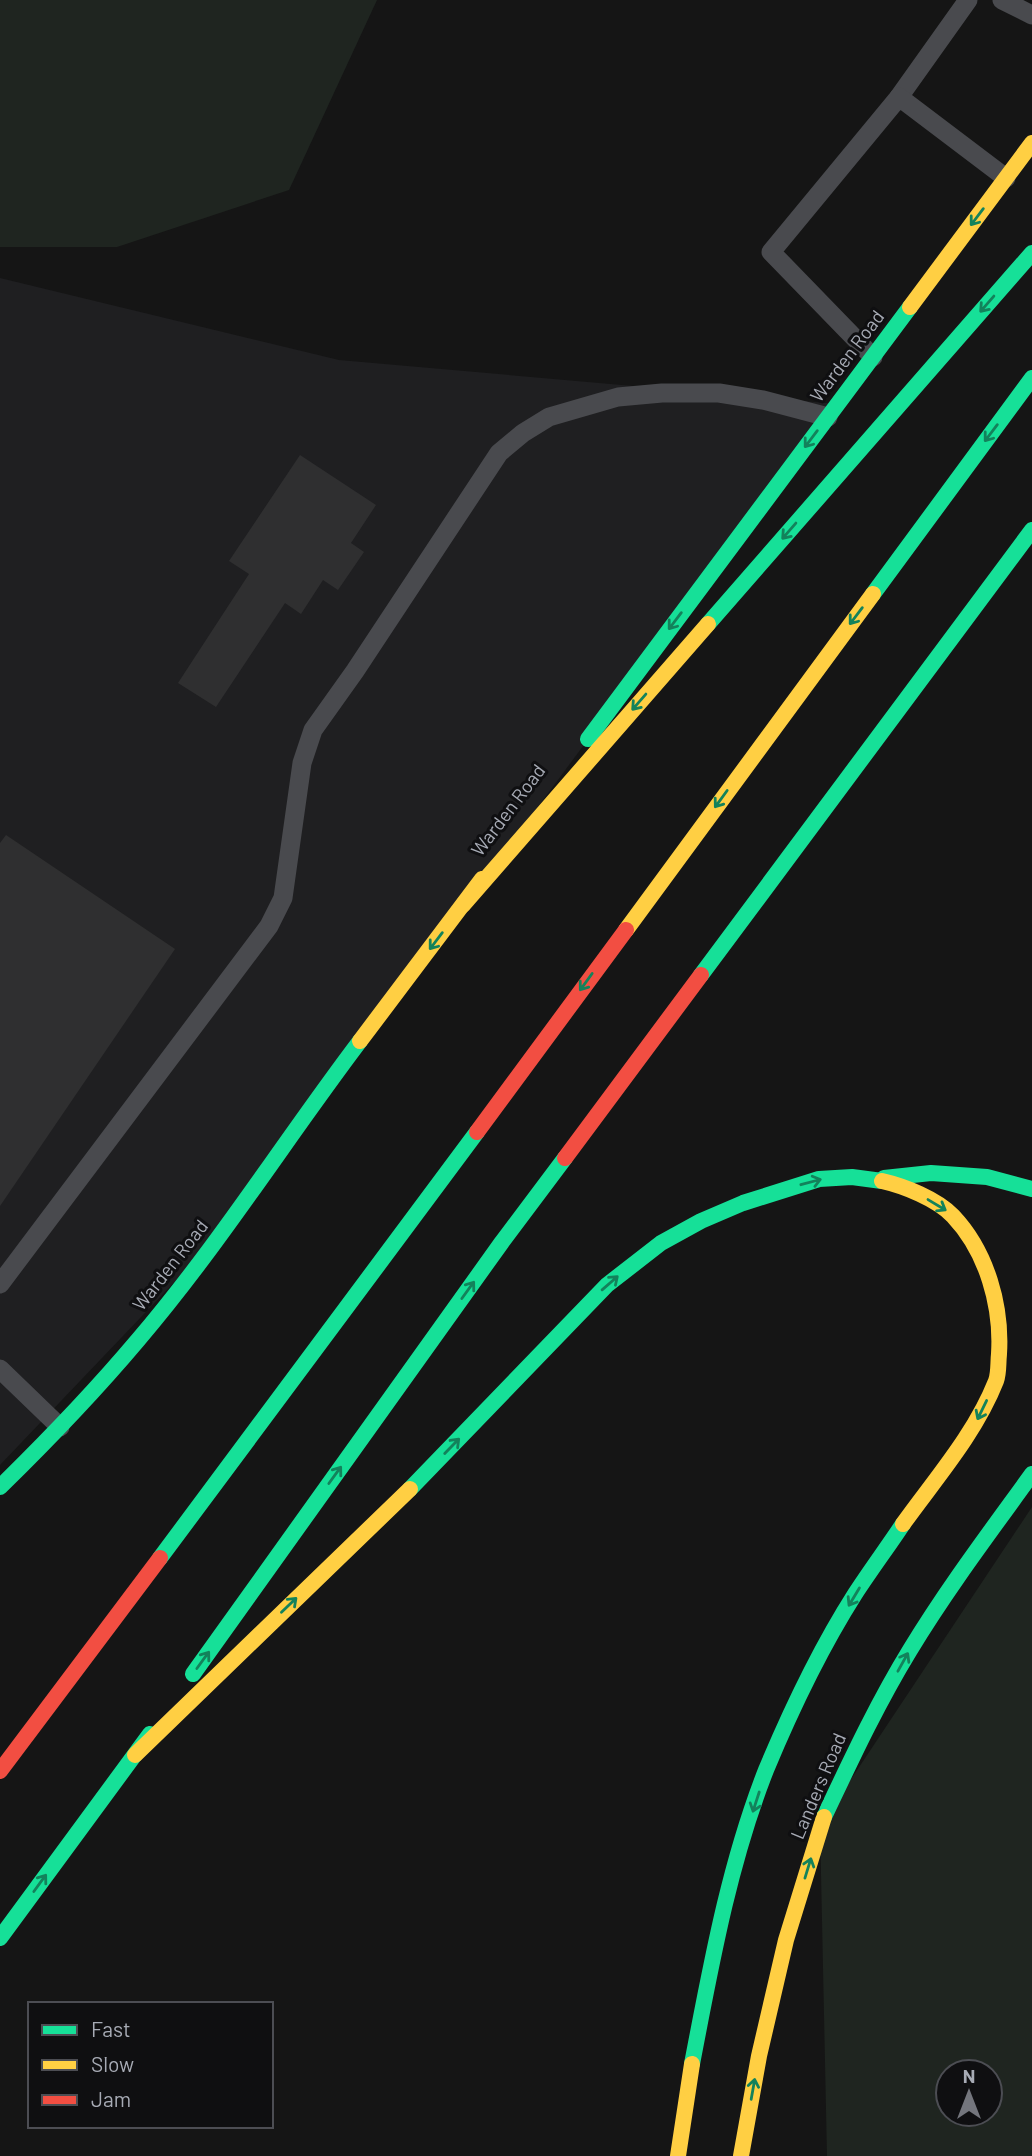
<svg xmlns="http://www.w3.org/2000/svg" width="1032" height="2156" viewBox="0 0 1032 2156" font-family="Barlow,sans-serif">
	<style>
		.built { fill: #1f1f21 }
		.green { fill: #1f2520; fill-rule: evenodd }
		.building { fill: #2f2f30 }
		.lines { fill: none; stroke-linecap: round; stroke-linejoin: round }
		.lane { stroke: #494a4e; stroke-width: 19 }
		.fast { stroke: #16e098; stroke-width: 16 }
		.slow { stroke: #ffcf43; stroke-width: 16 }
		.jam { stroke: #f24e42; stroke-width: 16 }
		.oneway { stroke: #13825b }
		.labels { text-anchor: middle; stroke-width: 6; stroke-linejoin: round; paint-order: stroke }
		.street-label { font-size: 19px; fill: #a7abb5; stroke: #0f0f11 }
	</style>
	<rect width="100%" height="100%" fill="#151515"/>
	<path class="built" d="M0 278 339 360 837 404 223 1231 0 1465Z"/>
	<g class="green">
		<path d="M0 0H377L289 190 117 247H0Z"/>
		<path d="M1032 1507V2156H827L820 1826ZM948 2072H990V2114H948Z"/>
	</g>
	<g class="building">
		<path d="M300 455 376 505 351 543 364 552 338 590 323 580 301 614 285 603 216 707 178 683 249 574 229 561Z"/>
		<path d="M6 835 175 949 0 1206V843Z"/>
	</g>
	<g class="lines">
		<g class="lane">
			<path d="M1002 0 1032 15"/>
			<path d="M899 97 968 0"/>
			<path d="M873 357 771 252 899 97 1006 178"/>
			<path d="M0 1284 269 926 283 898 302 763 313 730 355 671 499 453 523 433 549 417 618 397 662 393H719L763 400 828 417"/>
			<path d="M0 1369 60 1427"/>
		</g>
		<g class="fast">
			<path d="M873 594 1032 378"/>
			<path d="M708 624 1032 253"/>
			<path d="M588 739 910 307"/>
			<path d="M701 975 1032 530"/>
			<path d="M884 1178 931 1173 987 1177 1032 1189"/>
			<path d="M0 1487C48 1440 95 1391 138 1340 219 1245 285 1140 360 1041"/>
			<path d="M410 1489 607 1285 661 1243 701 1221 743 1203 819 1179 852 1177 882 1181"/>
			<path d="M160 1558 477 1132"/>
			<path d="M193 1674 502 1242 565 1158"/>
			<path d="M824 1817C851 1760 877 1704 910 1650 947 1589 990 1532 1032 1474"/>
			<path d="M0 1938 150 1734"/>
			<path d="M692 2064C711 1965 729 1864 766 1770 791 1710 820 1649 855 1594 870 1571 887 1548 903 1524"/>
		</g>
		<g class="slow">
			<path d="M910 307 1032 143"/>
			<path d="M463 905 708 624"/>
			<path d="M626 930 873 594"/>
			<path d="M360 1041 482 879"/>
			<path d="M882 1181C904 1186 937 1199 953 1216 987 1252 1002 1306 999 1354 998 1363 999 1373 996 1381 975 1434 936 1478 903 1524"/>
			<path d="M135 1755 410 1489"/>
			<path d="M678 2156 692 2064"/>
			<path d="M741 2156 759 2056 786 1940 824 1817"/>
		</g>
		<g class="jam">
			<path d="M477 1132 626 930"/>
			<path d="M565 1158 701 975"/>
			<path d="M0 1771 160 1558"/>
		</g>
	</g>
	<defs><path id="oneway-shaft" d="M-6 0H5M1.5-3L5.5 0L1.5 3" fill="none" stroke-width="1.6" stroke-linecap="round" stroke-linejoin="round" transform="scale(1.75)"/></defs>
	<g class="oneway">
		<use href="#oneway-shaft" transform="translate(977 217) rotate(127)"/>
		<use href="#oneway-shaft" transform="translate(987 304) rotate(131)"/>
		<use href="#oneway-shaft" transform="translate(991 433) rotate(127)"/>
		<use href="#oneway-shaft" transform="translate(811 439) rotate(127)"/>
		<use href="#oneway-shaft" transform="translate(789 531) rotate(131)"/>
		<use href="#oneway-shaft" transform="translate(856 616) rotate(127)"/>
		<use href="#oneway-shaft" transform="translate(675 621) rotate(127)"/>
		<use href="#oneway-shaft" transform="translate(639 702) rotate(131)"/>
		<use href="#oneway-shaft" transform="translate(721 799) rotate(126)"/>
		<use href="#oneway-shaft" transform="translate(436 941) rotate(127)"/>
		<use href="#oneway-shaft" transform="translate(586 982) rotate(126)"/>
		<use href="#oneway-shaft" transform="translate(811 1182) rotate(-15)"/>
		<use href="#oneway-shaft" transform="translate(937 1205) rotate(31)"/>
		<use href="#oneway-shaft" transform="translate(610 1283) rotate(-41)"/>
		<use href="#oneway-shaft" transform="translate(468 1290) rotate(-54)"/>
		<use href="#oneway-shaft" transform="translate(982 1410) rotate(116)"/>
		<use href="#oneway-shaft" transform="translate(452 1446) rotate(-46)"/>
		<use href="#oneway-shaft" transform="translate(335 1475) rotate(-54)"/>
		<use href="#oneway-shaft" transform="translate(854 1597) rotate(121)"/>
		<use href="#oneway-shaft" transform="translate(289 1605) rotate(-44)"/>
		<use href="#oneway-shaft" transform="translate(203 1660) rotate(-54)"/>
		<use href="#oneway-shaft" transform="translate(903 1662) rotate(-61)"/>
		<use href="#oneway-shaft" transform="translate(756 1802) rotate(108)"/>
		<use href="#oneway-shaft" transform="translate(808 1868) rotate(-73)"/>
		<use href="#oneway-shaft" transform="translate(40 1883) rotate(-54)"/>
		<use href="#oneway-shaft" transform="translate(753 2089) rotate(-80)"/>
	</g>
	<g class="labels">
		<g class="street-label">
			<text transform="translate(847 356) rotate(-53)" y="7">Warden Road</text>
			<text transform="translate(508 810) rotate(-53)" y="7">Warden Road</text>
			<text transform="translate(170 1265) rotate(-52)" y="7">Warden Road</text>
			<text transform="translate(818 1786) rotate(-67)" y="7">Landers Road</text>
		</g>
	</g>
	<rect x="28" y="2002" width="245" height="126" fill="#0f0f11" stroke="#4c4d53" stroke-width="2"/>
	<rect x="42" y="2025" width="35" height="10" fill="#16e098" stroke="#4c4d53" stroke-width="2"/>
	<text x="91" y="2037" font-size="21" fill="#a7abb5">Fast</text>
	<rect x="42" y="2060" width="35" height="10" fill="#ffcf43" stroke="#4c4d53" stroke-width="2"/>
	<text x="91" y="2072" font-size="21" fill="#a7abb5">Slow</text>
	<rect x="42" y="2095" width="35" height="10" fill="#f24e42" stroke="#4c4d53" stroke-width="2"/>
	<text x="91" y="2107" font-size="21" fill="#a7abb5">Jam</text>
	<g transform="translate(969 2093)"><circle r="33" fill="#0f0f11" stroke="#4c4d53" stroke-width="2"/>
	<path d="M0-5L12 26L0 18L-12 26Z" fill="#74767d"/>
	<text y="-10" font-size="19" font-weight="bold" text-anchor="middle" fill="#a7abb5">N</text>
	</g>
</svg>
